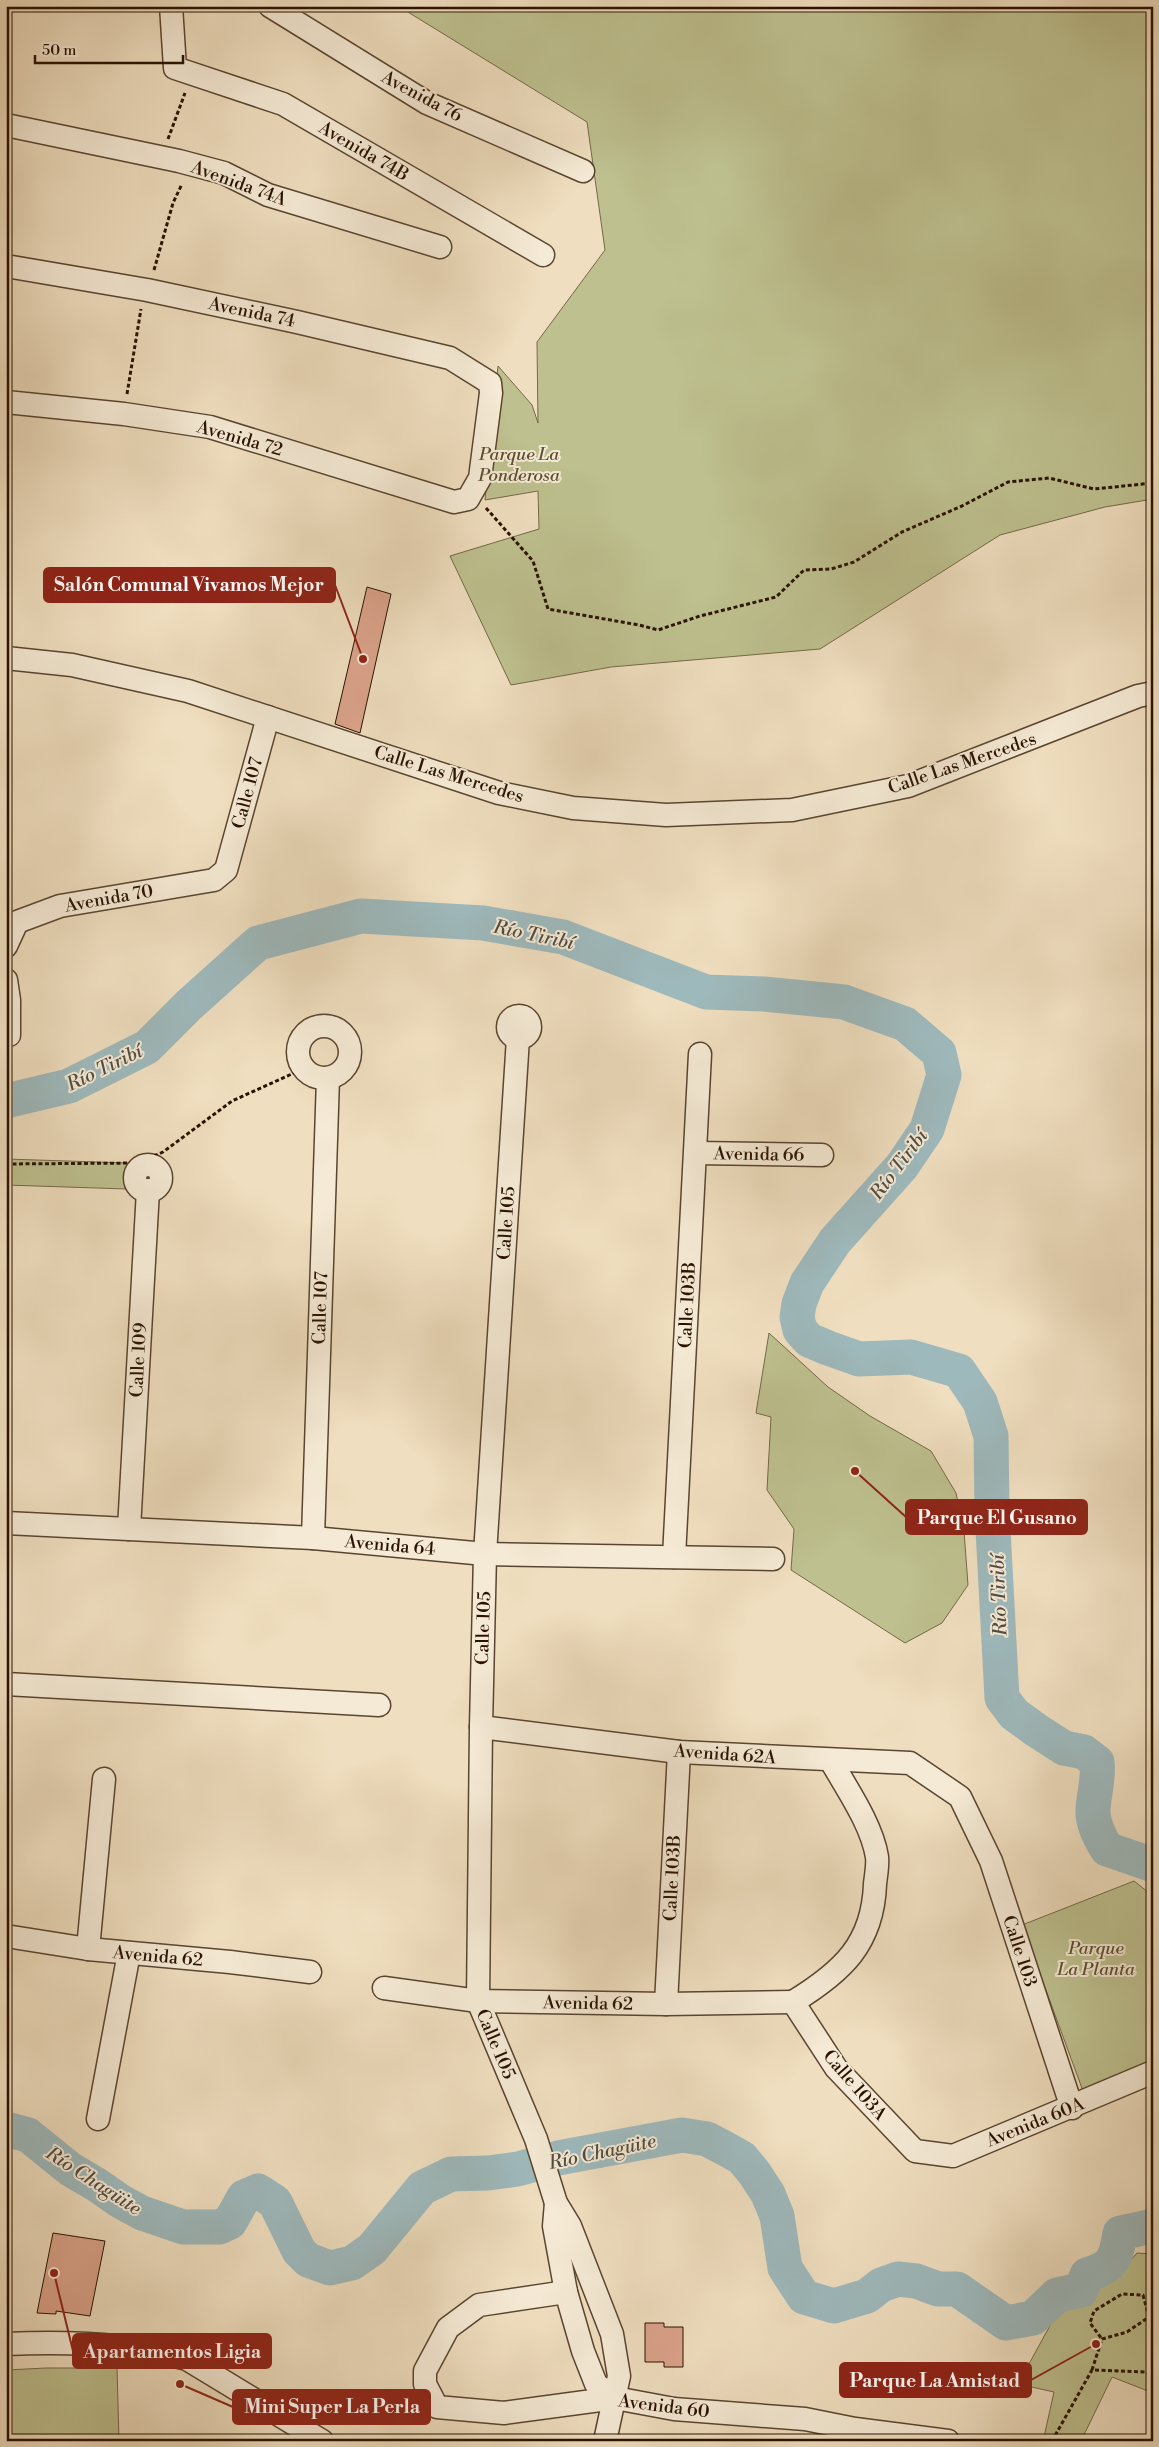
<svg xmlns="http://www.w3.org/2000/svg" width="1159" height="2447" viewBox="0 0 1159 2447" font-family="'Libre Bodoni',serif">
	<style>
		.green { fill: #bec08f; stroke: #746948 }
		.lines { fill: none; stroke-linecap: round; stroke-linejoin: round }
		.river { stroke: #9eb9bc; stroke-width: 35 }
		.building { fill: #dba38b; stroke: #291200 }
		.street-casing { stroke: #5a4530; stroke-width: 25 }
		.path { stroke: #291200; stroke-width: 3; stroke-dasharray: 4 2.5; stroke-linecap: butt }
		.street { stroke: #f5ead5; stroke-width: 22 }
		.labels { text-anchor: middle; stroke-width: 4; stroke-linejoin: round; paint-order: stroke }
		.street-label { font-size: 18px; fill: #291200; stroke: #f5ead5 }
		.park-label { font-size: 18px; font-style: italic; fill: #5d4f32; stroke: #f5ead5 }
		.water-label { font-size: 19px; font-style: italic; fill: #524c42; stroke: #f5ead5 }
		.leader { fill: none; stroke: #8f2418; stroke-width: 2 }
		.callout-dot { fill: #8f2418; stroke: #f5ead5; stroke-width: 2 }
		.callout { fill: #8f2418; stroke: #8f2418; stroke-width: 2 }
		.callout-label { font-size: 19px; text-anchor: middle; font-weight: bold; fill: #fff }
	</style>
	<rect width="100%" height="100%" fill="#efdebf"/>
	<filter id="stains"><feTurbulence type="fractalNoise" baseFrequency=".004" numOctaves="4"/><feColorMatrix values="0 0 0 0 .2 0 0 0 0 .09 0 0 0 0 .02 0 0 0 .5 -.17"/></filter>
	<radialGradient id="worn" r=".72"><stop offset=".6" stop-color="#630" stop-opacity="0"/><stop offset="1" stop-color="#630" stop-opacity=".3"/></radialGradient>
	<g class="green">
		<path d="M398 6H1153V499L1105 507 1000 535 820 649 611 667 511 685 450 556 539 529 538 491 485 500 498 366 532 405 538 423 537 342 605 250 587 122Z"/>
		<path d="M6 1159 128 1163 127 1189 6 1185Z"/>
		<path d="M769 1333 828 1387 870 1416 931 1451 956 1493 964 1531 968 1585 942 1623 905 1643 791 1570 794 1529 767 1490 771 1417 756 1413Z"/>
		<path d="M1134 1881 1153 1896V2062L1083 2091 1022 1925Z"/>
		<path d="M1137 2253 1153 2254V2393L1112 2377 1081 2441H1057L1044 2437 1054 2392 1018 2384 1058 2311 1112 2281Z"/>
		<path d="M46 2368H117L119 2441H6V2370Z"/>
	</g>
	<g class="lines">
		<g class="river">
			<path d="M6 1101 69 1086 147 1047 189 1005 258 943 361 916 483 923 563 937 706 992 764 994 844 1002 905 1024 939 1053 944 1075 927 1129 902 1166 835 1241 807 1283 799 1304 797 1317 800 1330 809 1340 828 1348 859 1359 911 1357 959 1371 980 1402 991 1436 992 1511 1002 1698 1014 1714 1036 1730 1064 1748 1084 1752 1097 1762C1099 1779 1094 1793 1093 1809 1092 1823 1100 1838 1107 1849L1153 1865"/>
			<path d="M6 2129 28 2135 70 2169 97 2185 120 2201 142 2213 183 2227H219L230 2222 244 2197 258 2191 275 2202 299 2251 308 2260 330 2268 352 2263 372 2249 422 2188 451 2174 488 2173 518 2169 558 2158 682 2135 707 2139 726 2149 742 2158 755 2174 768 2194 777 2216 785 2268 804 2297 834 2306 867 2296 881 2285 898 2279 916 2281 938 2289H957L1006 2323 1033 2318 1057 2295 1081 2290 1087 2275C1113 2267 1116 2259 1120 2233L1153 2226"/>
		</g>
	</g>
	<g class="building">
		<path d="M367 587 391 594 360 733 335 724Z"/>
		<path d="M53 2233 105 2241 90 2316 56 2311V2314L37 2313Z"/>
		<path d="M645 2323H664V2327H683V2367H664V2362H645Z"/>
	</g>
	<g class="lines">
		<defs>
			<g id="street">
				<path d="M171 6 175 68 283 104 543 255"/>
				<path d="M270 6 427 103 583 171"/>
				<path d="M6 125 179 161 224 173 268 195 440 247"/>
				<path d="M6 266 147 290 297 322 450 358 490 383 491 393 480 478 468 499 454 502 210 427 124 414 6 402"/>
				<path d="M6 658 72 665 188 691 499 793 573 808 666 815 792 810 908 786 1138 696 1153 693"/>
				<path d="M6 946 17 922 60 906 214 880 226 870 268 717"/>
				<path d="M6 980 9 1000V1035L6 1036"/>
				<circle cx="519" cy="1027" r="11"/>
				<circle cx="324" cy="1052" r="26"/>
				<path d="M518 1038 485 1554 481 1727 478 2001 536 2139 556 2203 570 2226 612 2334 619 2376 605 2441"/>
				<path d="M696 1153 822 1155"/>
				<circle cx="148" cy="1178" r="13"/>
				<path d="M6 1523 313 1538 485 1554 773 1559"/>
				<path d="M129 1529 148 1190"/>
				<path d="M313 1538 328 1078"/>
				<path d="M674 1557 700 1054"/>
				<path d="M6 1684 379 1705"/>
				<path d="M481 1727 679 1752 910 1763 960 1797 991 1861 1072 2108"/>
				<path d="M6 1936 88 1949 230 1962 310 1972"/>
				<path d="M88 1949 104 1779"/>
				<path d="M384 1988 478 2001 666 2004 793 2002"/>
				<path d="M793 2002 836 2068 915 2151 953 2156 1153 2072"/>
				<path d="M793 2002C842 1972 873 1944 875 1884 876 1875 878 1865 877 1857 872 1825 847 1789 831 1761"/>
				<path d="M666 2004 679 1752"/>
				<path d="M98 2119 129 1953"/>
				<path d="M556 2203 554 2226 566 2292 583 2351 596 2384 615 2398"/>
				<path d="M566 2292 479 2305 448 2328 425 2371V2384L437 2407 504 2413 615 2398 674 2409 805 2419 855 2429 948 2441"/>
				<path d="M6 2344C66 2341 129 2343 187 2359L322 2441"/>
			</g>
		</defs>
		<use href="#street" class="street-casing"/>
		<g class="path">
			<path d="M168 139 185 93"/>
			<path d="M154 270 173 203 182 184"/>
			<path d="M127 394 141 309"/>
			<path d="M486 508 533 561 548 609 639 625 658 630 700 616 776 597 804 570 831 569 854 562 902 532 962 506 1008 482 1049 478 1094 489 1153 483"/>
			<path d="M6 1164 138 1163 163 1152 232 1101 294 1073"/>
			<path d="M1092 2370 1102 2339 1127 2332 1149 2317 1143 2295 1122 2294 1094 2311 1090 2323 1102 2339"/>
			<path d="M1052 2441 1092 2370 1145 2372 1153 2376"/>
		</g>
		<use href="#street" class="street"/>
	</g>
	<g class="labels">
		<g class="street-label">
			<text transform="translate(422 96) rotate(28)" y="6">Avenida 76</text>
			<text transform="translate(364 151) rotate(30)" y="6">Avenida 74B</text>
			<text transform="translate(239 183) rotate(20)" y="6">Avenida 74A</text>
			<text transform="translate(252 312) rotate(12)" y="6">Avenida 74</text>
			<text transform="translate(240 438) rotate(16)" y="6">Avenida 72</text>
			<text transform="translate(962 763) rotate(-19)" y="6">Calle Las Mercedes</text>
			<text transform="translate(449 774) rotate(17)" y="6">Calle Las Mercedes</text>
			<text transform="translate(247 793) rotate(-75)" y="6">Calle 107</text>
			<text transform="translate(109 898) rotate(-10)" y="6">Avenida 70</text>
			<text transform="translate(759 1154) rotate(1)" y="6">Avenida 66</text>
			<text transform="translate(506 1223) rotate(-86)" y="6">Calle 105</text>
			<text transform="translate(687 1305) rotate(-87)" y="6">Calle 103B</text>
			<text transform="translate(320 1308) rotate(-88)" y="6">Calle 107</text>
			<text transform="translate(138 1360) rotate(-87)" y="6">Calle 109</text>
			<text transform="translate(390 1545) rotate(5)" y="6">Avenida 64</text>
			<text transform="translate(483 1628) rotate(-88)" y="6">Calle 105</text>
			<text transform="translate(725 1754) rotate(4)" y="6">Avenida 62A</text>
			<text transform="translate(672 1878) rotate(-87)" y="6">Calle 103B</text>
			<text transform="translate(1020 1951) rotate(72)" y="6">Calle 103</text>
			<text transform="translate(158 1956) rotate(5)" y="6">Avenida 62</text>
			<text transform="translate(588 2003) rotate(1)" y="6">Avenida 62</text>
			<text transform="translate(496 2044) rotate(67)" y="6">Calle 105</text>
			<text transform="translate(855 2085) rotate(49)" y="6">Calle 103A</text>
			<text transform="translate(1035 2122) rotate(-22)" y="6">Avenida 60A</text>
			<text transform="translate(664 2406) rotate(7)" y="6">Avenida 60</text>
		</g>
		<g class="park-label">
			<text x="519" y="460">Parque La<tspan x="519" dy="21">Ponderosa</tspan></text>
			<text x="1096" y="1954">Parque<tspan x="1096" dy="21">La Planta</tspan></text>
		</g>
		<g class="water-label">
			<text transform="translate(534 934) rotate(12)" y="7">Río Tiribí</text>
			<text transform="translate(104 1067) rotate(-26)" y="7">Río Tiribí</text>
			<text transform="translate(898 1164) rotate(-53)" y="7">Río Tiribí</text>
			<text transform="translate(998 1595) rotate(-92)" y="7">Río Tiribí</text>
			<text transform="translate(602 2151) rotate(-12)" y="7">Río Chagüite</text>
			<text transform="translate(94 2180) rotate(33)" y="7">Río Chagüite</text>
		</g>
	</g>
	<path class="leader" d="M363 659L335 585M855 1471L906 1517M54 2273L73 2351M1096 2344L1031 2380M180 2384L233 2407"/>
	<g class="callout-dot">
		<circle cx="363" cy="659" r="5"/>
		<circle cx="855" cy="1471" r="5"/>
		<circle cx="54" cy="2273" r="5"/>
		<circle cx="1096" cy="2344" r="5"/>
		<circle cx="180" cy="2384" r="5"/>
	</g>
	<g class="callout">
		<rect x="44" y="568" width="291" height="34" rx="5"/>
		<rect x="906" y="1500" width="181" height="34" rx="5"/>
		<rect x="73" y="2334" width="198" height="34" rx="5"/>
		<rect x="840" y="2363" width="191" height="34" rx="5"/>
		<rect x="233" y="2390" width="197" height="34" rx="5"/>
	</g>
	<g class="callout-label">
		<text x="189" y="591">Salón Comunal Vivamos Mejor</text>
		<text x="997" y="1524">Parque El Gusano</text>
		<text x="172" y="2358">Apartamentos Ligia</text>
		<text x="935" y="2387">Parque La Amistad</text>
		<text x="332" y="2413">Mini Super La Perla</text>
	</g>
	<rect width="1159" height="2447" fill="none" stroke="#efdebf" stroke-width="25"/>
	<rect x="8" y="8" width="1144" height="2432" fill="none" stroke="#291200" stroke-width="2.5"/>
	<rect x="12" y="12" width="1134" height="2422" fill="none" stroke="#291200"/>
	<path d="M35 55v8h148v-8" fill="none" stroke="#291200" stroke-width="2.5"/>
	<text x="42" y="55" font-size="15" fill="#291200" stroke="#f5ead5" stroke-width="4" paint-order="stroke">50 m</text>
	<rect width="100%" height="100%" filter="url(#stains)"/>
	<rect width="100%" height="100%" fill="url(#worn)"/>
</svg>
